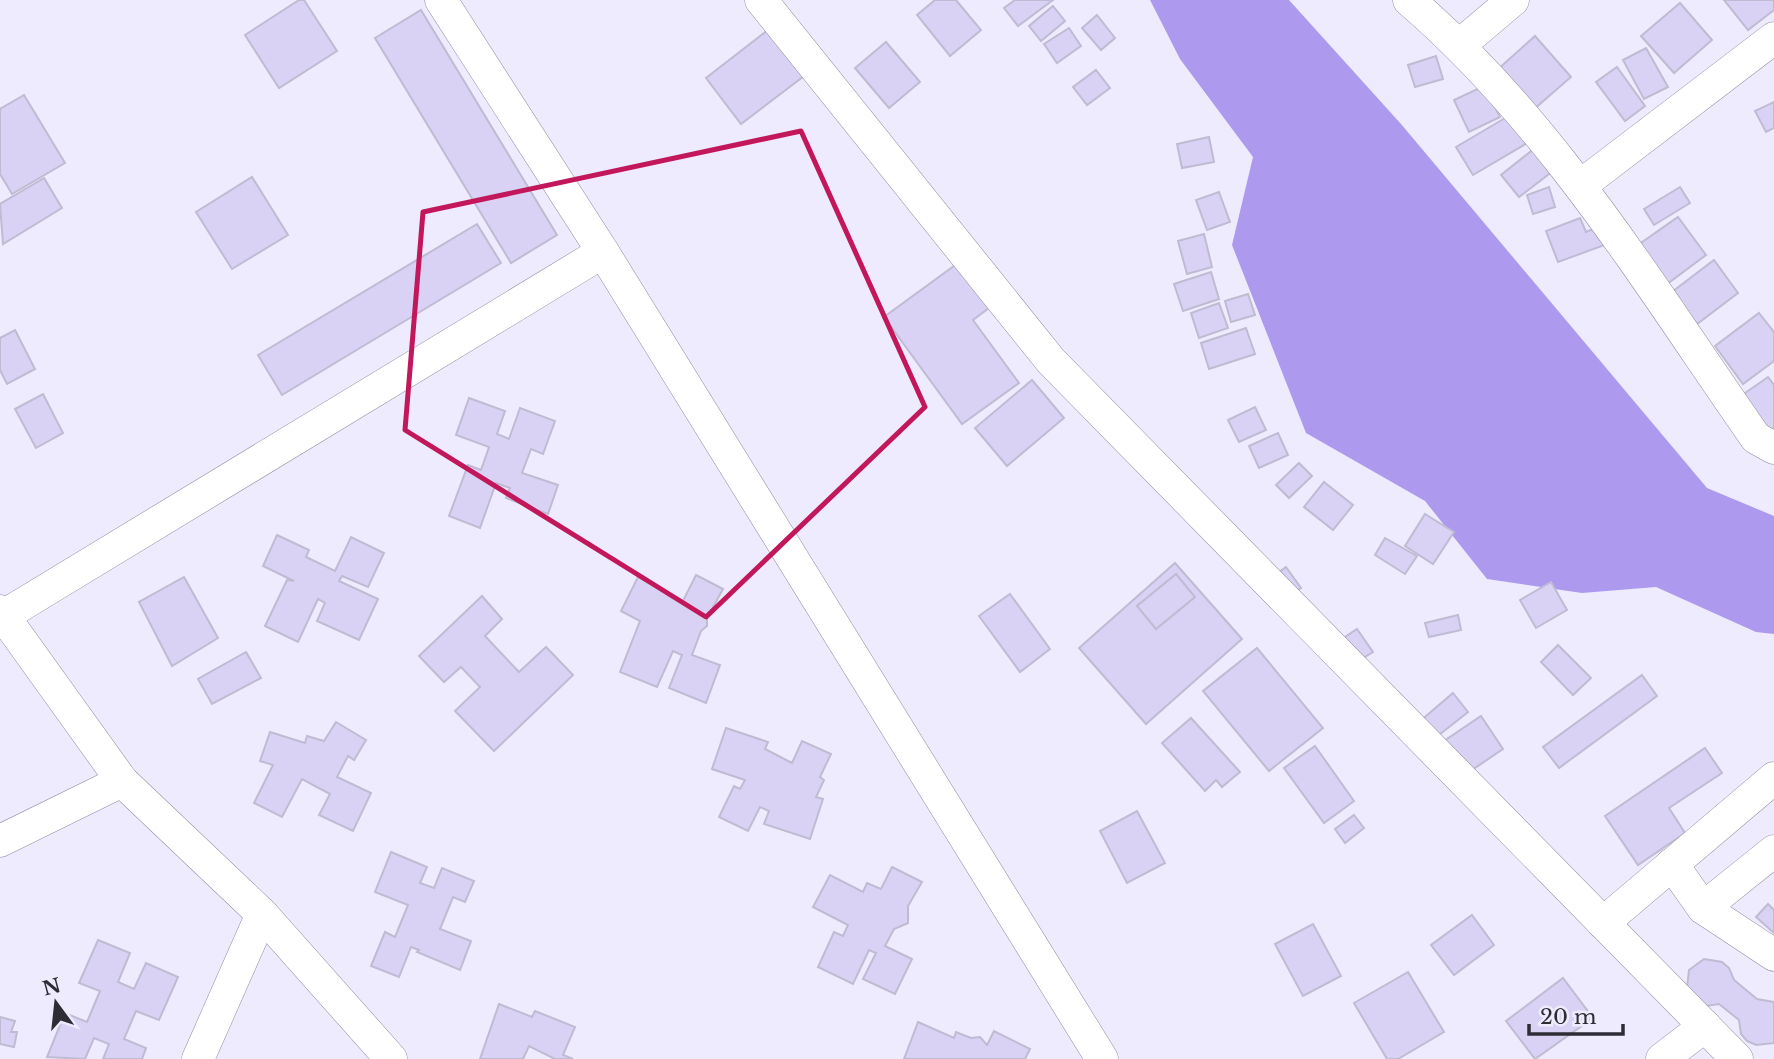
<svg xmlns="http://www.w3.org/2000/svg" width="1774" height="1059" viewBox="0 0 1774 1059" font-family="'Libre Baskerville',serif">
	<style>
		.water { fill: #ad99ee }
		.building { fill: #d9d2f5; stroke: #bfbbd2; stroke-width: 2 }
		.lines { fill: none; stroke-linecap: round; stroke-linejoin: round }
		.minor-casing { stroke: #918da3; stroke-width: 33 }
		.minor { stroke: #fff; stroke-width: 32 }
		.marked { fill: none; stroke: #c2185b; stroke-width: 5; stroke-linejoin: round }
	</style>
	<rect width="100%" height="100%" fill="#efebfe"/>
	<path class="water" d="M1150 0H1289L1401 124 1707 488 1774 516V634L1756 632 1656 587 1582 593 1487 579 1425 501 1306 433 1232 245 1253 157 1180 59Z"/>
	<g class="building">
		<path d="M299 0H304L337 51 279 88 245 35Z"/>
		<path d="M935 0H956L981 30 950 56 917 15Z"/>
		<path d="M1015 0H1053L1018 26 1004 8Z"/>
		<path d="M1724 0H1774V10L1748 30Z"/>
		<path d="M1680 3 1712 40 1674 73 1641 36Z"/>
		<path d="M1053 6 1065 21 1041 41 1029 26Z"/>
		<path d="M421 10 557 235 511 263 375 38Z"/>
		<path d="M1097 15 1115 38 1101 50 1082 28Z"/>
		<path d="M1069 28 1081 46 1057 63 1044 44Z"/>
		<path d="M768 30 804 76 741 124 706 78Z"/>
		<path d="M1535 36 1571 77 1533 110 1497 70Z"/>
		<path d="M886 42 920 82 889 108 855 68Z"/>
		<path d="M1646 48 1668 87 1644 99 1623 60Z"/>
		<path d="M1436 56 1443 79 1415 87 1408 65Z"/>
		<path d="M1617 67 1645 106 1625 121 1596 82Z"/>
		<path d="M1096 70 1110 88 1087 105 1073 87Z"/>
		<path d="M1484 86 1500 117 1469 132 1454 100Z"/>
		<path d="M24 95 65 163 12 194 0 174V109Z"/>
		<path d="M1774 102V128L1766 132 1755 111Z"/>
		<path d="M1512 114 1529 142 1473 175 1456 147Z"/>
		<path d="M1209 137 1214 162 1182 168 1177 144Z"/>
		<path d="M1535 148 1553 171 1519 197 1501 175Z"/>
		<path d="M252 177 288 235 232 269 196 212Z"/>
		<path d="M44 178 62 208 3 244 0 204Z"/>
		<path d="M1549 187 1555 207 1533 214 1527 195Z"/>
		<path d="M1680 187 1690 203 1654 225 1644 209Z"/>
		<path d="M1219 192 1230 222 1207 230 1196 200Z"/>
		<path d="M1678 217 1706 255 1667 284 1638 245Z"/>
		<path d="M1580 218 1586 232 1603 225 1610 243 1558 262 1546 231Z"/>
		<path d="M477 224 501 263 282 395 258 355Z"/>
		<path d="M1204 234 1212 267 1187 274 1178 241Z"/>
		<path d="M965 258 997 302 973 320 1019 383 962 424 884 317Z"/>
		<path d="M1714 260 1738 293 1697 324 1672 292Z"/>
		<path d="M1211 272 1219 299 1183 311 1174 284Z"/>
		<path d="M1248 294 1255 315 1231 322 1225 301Z"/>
		<path d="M1219 303 1228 328 1199 338 1191 313Z"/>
		<path d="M1759 313 1774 332V361L1743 384 1715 346Z"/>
		<path d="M1246 328 1255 354 1209 369 1201 343Z"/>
		<path d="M15 330 35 369 7 384 0 370V338Z"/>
		<path d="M1768 377 1774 385V430L1766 436 1738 398Z"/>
		<path d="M1032 380 1064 418 1007 466 975 428Z"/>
		<path d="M43 394 63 433 36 448 15 409Z"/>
		<path d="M469 398 505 411 497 434 509 439 520 408 555 421 543 454 531 449 522 473 558 485 548 514 506 498 510 488 496 483 480 528 449 516 468 465 481 470 489 447 456 435Z"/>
		<path d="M1255 407 1266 430 1239 442 1228 420Z"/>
		<path d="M1278 433 1288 455 1259 468 1249 446Z"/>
		<path d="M1299 463 1312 476 1289 498 1276 485Z"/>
		<path d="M1324 482 1353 505 1333 530 1304 507Z"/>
		<path d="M1425 514 1454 532 1433 564 1405 546Z"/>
		<path d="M277 535 309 550 306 557 335 571 351 537 384 553 368 587 342 576 339 581 378 599 359 640 317 621 325 603 318 599 298 642 265 626 287 580 294 581 263 566Z"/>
		<path d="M1385 538 1417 556 1405 574 1375 555Z"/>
		<path d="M1175 563 1242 639 1146 724 1079 648Z"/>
		<path d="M1286 567 1301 588 1287 597 1273 577Z"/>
		<path d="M1176 574 1195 597 1156 629 1137 606Z"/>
		<path d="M696 575 723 589 707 618V626L701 631 692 655 720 665 706 703 669 688 682 655 673 651 657 687 620 672 640 621 621 611 638 577 683 601Z"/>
		<path d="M184 577 218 638 172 666 139 602Z"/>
		<path d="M1551 582 1567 610 1536 628 1520 600Z"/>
		<path d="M1010 594 1050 649 1020 672 979 616Z"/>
		<path d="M482 596 502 619 485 636 519 672 546 647 573 675 494 751 455 711 480 687 461 667 444 682 419 656Z"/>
		<path d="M1458 615 1461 630 1429 637 1425 623Z"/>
		<path d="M1357 629 1373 652 1357 662 1342 639Z"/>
		<path d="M1558 645 1591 678 1573 695 1541 662Z"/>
		<path d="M1257 648 1323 728 1269 771 1203 691Z"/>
		<path d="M246 652 261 678 212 704 198 679Z"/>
		<path d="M1642 675 1657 696 1559 768 1543 747Z"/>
		<path d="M1453 693 1468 712 1434 739 1419 722Z"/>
		<path d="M1481 716 1503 749 1466 774 1444 741Z"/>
		<path d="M1191 718 1240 772 1222 787 1216 780 1205 791 1162 743Z"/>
		<path d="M336 722 366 740 354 760 348 756 337 777 371 793 353 831 319 815 330 794 302 779 282 817 254 803 273 765 260 761 270 732 305 743 307 736 324 741Z"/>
		<path d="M726 728 768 742 765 749 792 763 802 741 831 754 820 777 824 780 816 797 823 799 810 839 764 824 769 811 760 807 748 831 719 817 734 786 740 789 745 780 712 769Z"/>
		<path d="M1315 746 1354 801 1324 823 1284 768Z"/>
		<path d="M1705 748 1722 773 1669 808 1685 833 1638 865 1605 816Z"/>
		<path d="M1137 811 1165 863 1127 883 1100 831Z"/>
		<path d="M1354 815 1364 828 1345 843 1335 829Z"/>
		<path d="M391 852 427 867 420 883 434 888 442 868 474 881 465 902 453 897 440 929 471 941 460 970 417 952 419 950 411 947 399 977 371 966 385 932 395 937 408 905 375 892Z"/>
		<path d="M892 867 922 882 908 906V923L894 929 885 946 912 959 895 994 863 979 876 953 869 950 853 984 818 967 834 932 843 936 848 925 813 907 830 875 863 892 867 883 881 889Z"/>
		<path d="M1768 904 1774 910V933L1756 917Z"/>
		<path d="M1472 915 1494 945 1454 975 1431 945Z"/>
		<path d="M1313 924 1341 976 1303 996 1275 944Z"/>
		<path d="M98 940 130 953 118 982 134 989 146 963 178 977 159 1020 136 1011 124 1039 146 1048 142 1059H103L109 1044 94 1038 85 1059 47 1057 65 1013 87 1022 100 991 79 983Z"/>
		<path d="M1704 959 1722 962 1729 968 1734 980 1757 999 1774 1002V1043L1756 1045 1747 1041 1741 1034 1739 1020 1719 1004 1706 1006 1687 988 1689 970Z"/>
		<path d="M1408 972 1444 1032 1398 1059H1387L1354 1003Z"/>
		<path d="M1563 978 1593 1018 1535 1059 1506 1021Z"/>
		<path d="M499 1004 532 1017 535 1011 575 1027 563 1055 573 1059H555L529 1046 523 1059H480Z"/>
		<path d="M0 1017 15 1021 11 1032H17L14 1047 0 1044Z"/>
		<path d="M918 1022 954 1038 956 1032 971 1038 980 1037 987 1045 994 1031 1030 1049 1025 1059H904Z"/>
	</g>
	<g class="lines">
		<defs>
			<g id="minor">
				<path d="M441 0 603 252 1102 1059"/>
				<path d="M761 0 1051 361 1737 1059"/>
				<path d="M1409 0C1552 123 1649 285 1756 438L1774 448"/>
				<path d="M1461 44 1513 0"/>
				<path d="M1580 186 1774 38"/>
				<path d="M0 611 122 781 262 914 391 1059"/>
				<path d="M0 618 603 252"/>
				<path d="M0 841 122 781"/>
				<path d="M1672 864 1703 908 1774 955"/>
				<path d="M1703 908 1774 851"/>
				<path d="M1603 923 1774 778"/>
				<path d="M198 1059 262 914"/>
				<path d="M1662 1059 1705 1026"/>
			</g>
		</defs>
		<use href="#minor" class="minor-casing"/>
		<use href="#minor" class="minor"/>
	</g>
	<path class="marked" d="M801 131 925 407 706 617 405 430 423 212Z"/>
	<g transform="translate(56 1003) rotate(345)" stroke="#efebfe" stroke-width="5" paint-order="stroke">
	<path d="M0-5L12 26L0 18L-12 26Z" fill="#2e2d36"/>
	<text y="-10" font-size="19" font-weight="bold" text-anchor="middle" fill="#2e2d36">N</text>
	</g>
	<path d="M1529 1024v10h94v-10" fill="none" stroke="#2e2d36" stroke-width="3.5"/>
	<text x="1540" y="1024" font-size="21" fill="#2e2d36" stroke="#efebfe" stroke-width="5" paint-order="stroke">20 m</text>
</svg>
